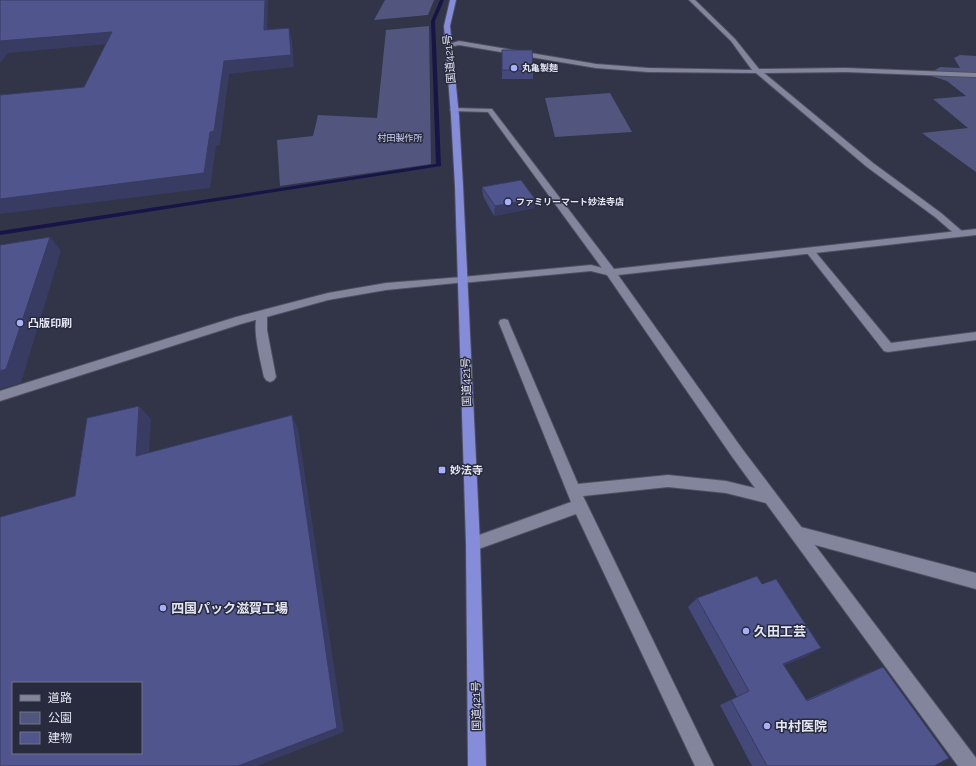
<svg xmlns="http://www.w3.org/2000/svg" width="976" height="766" viewBox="0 0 976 766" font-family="Raleway,'Noto Sans JP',sans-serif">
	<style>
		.green { fill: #52567f }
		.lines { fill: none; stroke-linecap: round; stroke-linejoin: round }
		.stream { fill: #171548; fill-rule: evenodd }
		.minor-casing { stroke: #4f5060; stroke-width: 2 }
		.tertiary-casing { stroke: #4f5060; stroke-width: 2 }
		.trunk-casing { stroke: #4f5060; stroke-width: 2 }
		.minor { fill: #82859c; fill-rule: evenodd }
		.tertiary { fill: #82859c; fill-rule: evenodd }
		.trunk { fill: #858cd9; fill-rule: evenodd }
		.wall { fill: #45497a }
		.shaded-wall { fill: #383c63 }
		.building { fill: #50558e; stroke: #383c63; fill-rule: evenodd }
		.poi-dot { fill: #a8b0fc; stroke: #282a3d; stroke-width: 1.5 }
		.labels { text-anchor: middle; stroke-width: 3; stroke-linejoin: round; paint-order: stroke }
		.far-poi-label { font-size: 9px; font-weight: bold; fill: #e4e6f3; stroke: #282a3d; text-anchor: start }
		.far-park-label { font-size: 9px; fill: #d2d7fb; stroke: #282a3d }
		.street-label { font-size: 11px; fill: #e4e6f3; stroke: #282a3d }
		.poi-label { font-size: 11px; font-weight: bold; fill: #e4e6f3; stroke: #282a3d; text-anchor: start }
		.near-poi-label { font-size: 13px; font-weight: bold; fill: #e4e6f3; stroke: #282a3d; text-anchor: start }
	</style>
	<rect width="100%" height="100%" fill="#323448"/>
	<g class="green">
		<path d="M385 0H434L428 15 374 20Z"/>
		<path d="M429 26 431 164 280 186 277 140 313 136 318 115 377 118 386 30Z"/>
		<path d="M960 55 976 56V75L931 73 940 67 960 68 954 58Z"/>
		<path d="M928 75 976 77V172L922 133 968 128 933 99 966 96 947 81Z"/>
		<path d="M610 93 632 132 555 137 545 98Z"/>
	</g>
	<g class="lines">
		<path class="stream" d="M440 0H444L435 21 441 166 0 235V231L436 164 431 21Z"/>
		<defs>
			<g id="minor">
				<path d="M689 0H695L735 39 759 69 846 68 976 73V77L846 72 764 73 873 163 941 213 963 232 965 234 963 236H957L935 217 867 167 756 73 648 72 596 68 459 45 449 47 446 45 459 41 596 64 648 68 752 70 731 41Z"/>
				<path d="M810 248 813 249 891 343 976 332V340L888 352 884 351 807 253 805 251 807 249Z"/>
				<path d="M591 265 615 271 616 273 611 276 591 271 462 283 457 280 462 277Z"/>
				<path d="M262 312 266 313 267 316V330L276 377 274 380 270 382 266 380 264 377C261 362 251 327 258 313Z"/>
				<path d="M504 319 508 320 509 323 578 484 668 475 726 481 775 493 777 498 775 503 770 504 726 493 668 487 583 496 714 766H695L576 514 473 551 468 549 466 544 468 539 571 502 499 323 500 320Z"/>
				<path d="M797 526 976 573V589L797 540 792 538 790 533 792 528Z"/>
			</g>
			<g id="tertiary">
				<path d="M454 108 492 109 614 269 976 229V235L618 275 743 450 976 758V766H958L733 458 607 275 488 112 452 111 450 110Z"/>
				<path d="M462 277 467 280 466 282 386 290 328 300 241 324 0 401V391L236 317 328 293 386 283Z"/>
			</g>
			<path id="trunk" d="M450 0H456L450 26 459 116 463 186 480 544 486 766H468L466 544 455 186 451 116 444 26Z"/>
		</defs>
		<use href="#minor" class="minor-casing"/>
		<use href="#tertiary" class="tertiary-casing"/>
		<use href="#trunk" class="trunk-casing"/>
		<use href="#minor" class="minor"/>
		<use href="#tertiary" class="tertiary"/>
		<use href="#trunk" class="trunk"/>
	</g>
	<g class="wall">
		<path d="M502 50 533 71V79H502Z"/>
		<path d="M482 187 535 199 534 208 494 216 483 196Z"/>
		<path d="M697 598 807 656 784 665 806 700 865 674 883 667 934 766H752L720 705 737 697 688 607Z"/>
	</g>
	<g class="shaded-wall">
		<path d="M265 0H268L267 42 264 30Z"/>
		<path d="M289 28 292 40 294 67 229 74 220 145 216 146 210 188 0 214V199L210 132 224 61Z"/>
		<path d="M112 32 118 43 8 53 0 63V41Z"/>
		<path d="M535 199 534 208 494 216 495 206Z"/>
		<path d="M50 237 61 251 21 383 0 389V371Z"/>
		<path d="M139 406 151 419 148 469 136 456Z"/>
		<path d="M292 415 298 429 344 732 257 766H238Z"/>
		<path d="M821 648 807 656 770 671 783 664Z"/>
	</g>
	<g class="building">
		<path d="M0 0H265L264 30 289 28 291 55 224 61 214 131 210 132 204 173 0 199V95L84 87 112 32 0 41Z"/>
		<path d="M502 50H532L533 71 502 70Z"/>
		<path d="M521 180 535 199 495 206 482 187Z"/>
		<path d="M50 237 6 369 0 371V245Z"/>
		<path d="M139 406 136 456 292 415 337 728 238 766H0V517L75 496 87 418ZM13 683H141V753H13Z"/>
		<path d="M757 576 762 584 776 579 821 648 783 664 807 701 883 667 949 758 934 766H767L731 700 749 691 697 598Z"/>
	</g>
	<g class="poi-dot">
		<circle cx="514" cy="68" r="4"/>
		<circle cx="508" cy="202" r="4"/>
		<circle cx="20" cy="323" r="4"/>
		<rect x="438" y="466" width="8" height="8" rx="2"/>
		<circle cx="163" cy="608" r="4"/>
		<circle cx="746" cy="631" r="4"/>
		<circle cx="767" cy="726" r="4"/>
	</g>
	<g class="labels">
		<g class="far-poi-label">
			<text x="522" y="71">丸亀製麺</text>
			<text x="516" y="205">ファミリーマート妙法寺店</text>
		</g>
		<g class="far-park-label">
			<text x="400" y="141">村田製作所</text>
		</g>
		<g class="street-label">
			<text transform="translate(449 59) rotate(-95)" y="4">国道421号</text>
			<text transform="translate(466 382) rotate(-92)" y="4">国道421号</text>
			<text transform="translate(476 706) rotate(-91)" y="4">国道421号</text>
		</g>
		<g class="poi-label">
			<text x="28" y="327">凸版印刷</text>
			<text x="450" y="474">妙法寺</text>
		</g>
		<g class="near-poi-label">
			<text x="171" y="613">四国パック滋賀工場</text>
			<text x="754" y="636">久田工芸</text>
			<text x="775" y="731">中村医院</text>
		</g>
	</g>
	<rect x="12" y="682" width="130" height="72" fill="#282a3d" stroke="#737586"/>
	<rect x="20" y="695" width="20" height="6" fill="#82859c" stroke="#737586"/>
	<text x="48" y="702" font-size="12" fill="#e4e6f3">道路</text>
	<rect x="20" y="712" width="20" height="12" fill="#52567f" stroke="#737586"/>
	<text x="48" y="722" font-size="12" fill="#e4e6f3">公園</text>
	<rect x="20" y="732" width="20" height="12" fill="#50558e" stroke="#737586"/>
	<text x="48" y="742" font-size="12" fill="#e4e6f3">建物</text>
</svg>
